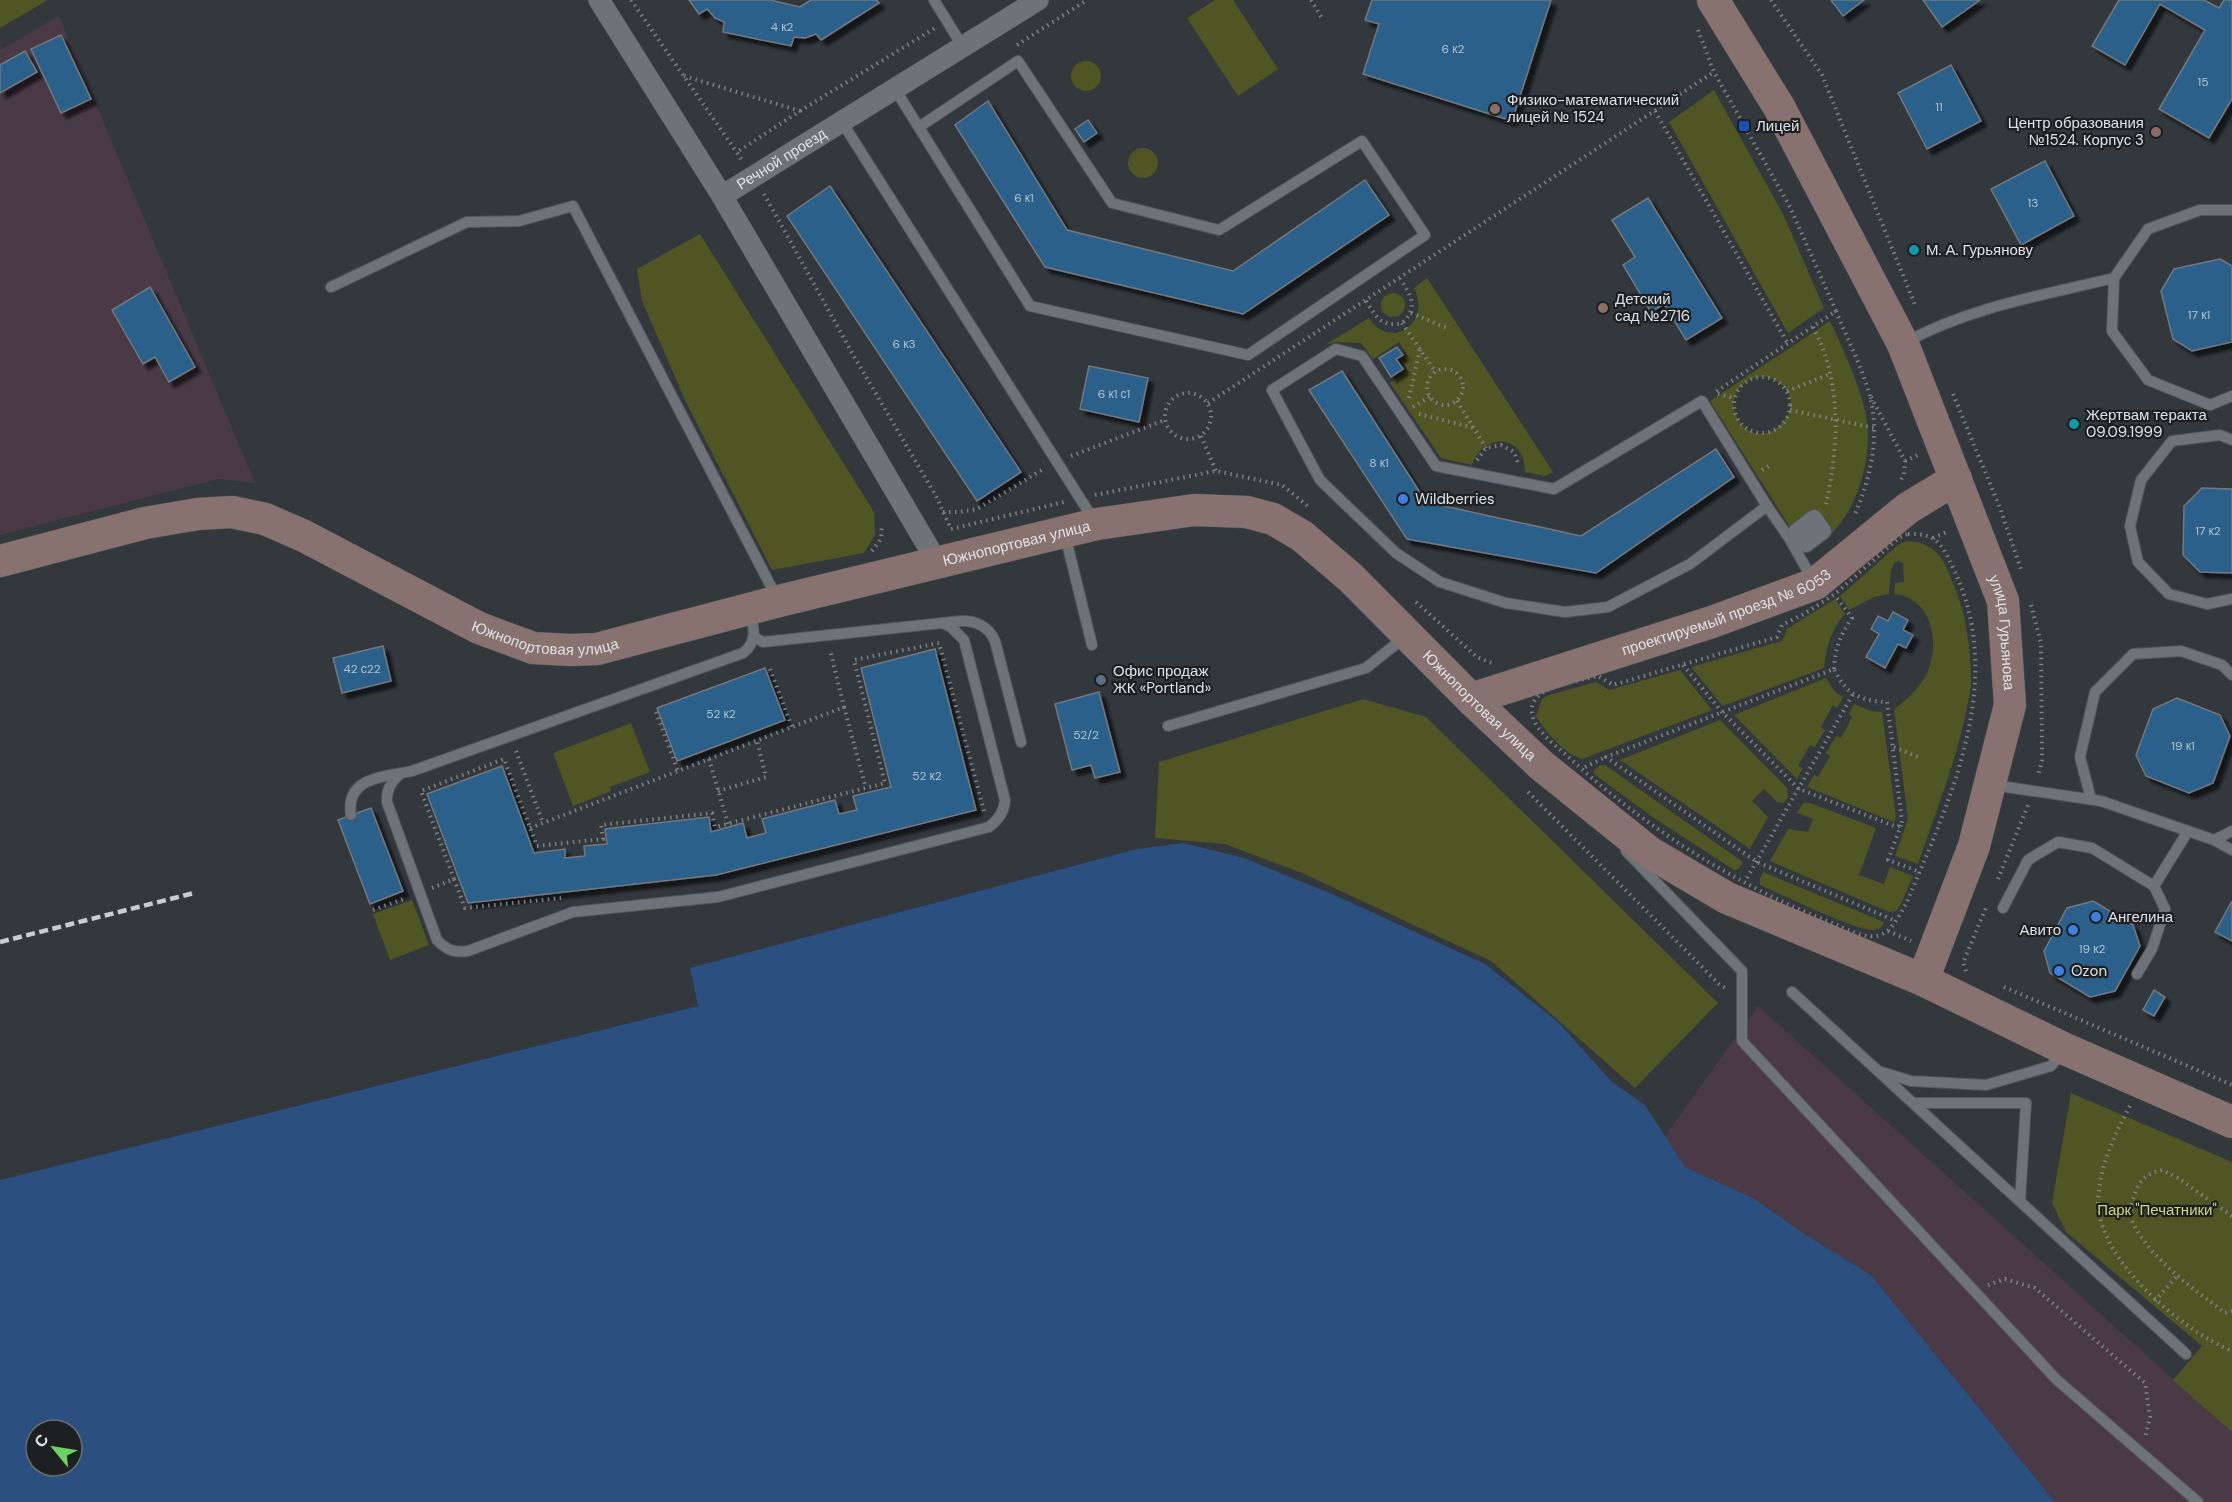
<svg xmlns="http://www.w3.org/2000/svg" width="2232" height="1502" viewBox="0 0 2232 1502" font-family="'DM Sans',sans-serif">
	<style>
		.industrial { fill: #493a46 }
		.green { fill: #505524; fill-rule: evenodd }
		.water { fill: #2b4f7e; fill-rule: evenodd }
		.building { fill: #29608a; stroke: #72787d; stroke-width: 1.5; filter: url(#shadow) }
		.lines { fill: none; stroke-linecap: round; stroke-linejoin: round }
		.service-casing { stroke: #52565a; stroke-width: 12 }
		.pedestrian-casing { stroke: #52565a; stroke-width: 18 }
		.minor-casing { stroke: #52565a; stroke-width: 22 }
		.secondary-casing { stroke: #52565a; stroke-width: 33 }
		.path { stroke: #7e8286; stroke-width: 4; stroke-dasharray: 1.5 4.5; stroke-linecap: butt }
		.service { stroke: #6d7378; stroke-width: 10 }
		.pedestrian { stroke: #6d7378; stroke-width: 16 }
		.minor { stroke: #6d7378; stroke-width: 21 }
		.secondary { stroke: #88726f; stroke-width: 32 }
		.rail { stroke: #cacdd0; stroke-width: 4.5; stroke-dasharray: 9 4.5; stroke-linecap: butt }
		.education-dot { fill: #8d6e63; stroke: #1d1f21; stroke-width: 2 }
		.transit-dot { fill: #1a4fb4; stroke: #1d1f21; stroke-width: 2 }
		.culture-dot { fill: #0f9aa8; stroke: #1d1f21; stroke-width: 2 }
		.shop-dot { fill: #3f7fe0; stroke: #1d1f21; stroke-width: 2 }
		.service-dot { fill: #5c6f8a; stroke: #1d1f21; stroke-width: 2 }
		.labels { text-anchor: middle; stroke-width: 4.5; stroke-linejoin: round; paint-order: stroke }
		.number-label { font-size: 12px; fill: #b2c2ce }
		.poi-label { font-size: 15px; fill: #dfe2e5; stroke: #1d1f21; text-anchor: start }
		.street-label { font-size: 15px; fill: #dfe2e5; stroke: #1d1f21 }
		.park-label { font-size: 15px; fill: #ced97b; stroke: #1d1f21 }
	</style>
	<defs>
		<filter id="shadow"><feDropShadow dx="5.5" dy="5.5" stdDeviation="1.5" flood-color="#0009"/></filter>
	</defs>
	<rect width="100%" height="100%" fill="#33383d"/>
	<g class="industrial">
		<path d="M59 16 255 483 218 479 0 535V50Z"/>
		<path d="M1758 1006 2232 1432V1502H2055L1871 1275 1803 1233 1755 1199 1685 1167 1665 1136Z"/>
	</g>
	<g class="green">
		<path d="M0 0H48L0 28Z"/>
		<path d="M1215 0H1233L1278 69 1238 96 1187 18Z"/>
		<circle cx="1086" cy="76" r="15"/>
		<path d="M1714 90 1784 216 1824 308 1788 333 1669 122Z"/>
		<circle cx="1143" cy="163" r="15"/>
		<path d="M700 234 874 512 875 535 864 553 772 570 686 402 642 301 637 269Z"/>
		<path d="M1427 278 1553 472 1545 476 1525 472C1525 468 1524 462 1523 458 1512 431 1479 440 1472 465L1441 458 1390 383 1408 371 1402 361 1408 356 1399 342 1373 359 1361 343 1335 342 1325 345 1369 318C1391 352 1432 322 1414 288Z"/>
		<circle cx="1393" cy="305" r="12"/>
		<path d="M1830 321C1842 347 1855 375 1863 403 1876 444 1862 506 1829 536 1822 542 1813 546 1805 551L1710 401ZM1763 376C1826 391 1765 465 1738 419 1725 398 1742 379 1763 376Z"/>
		<path d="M1906 541C1936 542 1943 558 1953 583 1966 613 1971 648 1971 681 1971 691 1968 702 1966 712 1955 765 1935 814 1918 864L1895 856 1908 819 1894 709C1908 699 1921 687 1928 671 1940 641 1932 598 1894 594L1895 583 1904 582 1903 564 1899 561 1894 563 1891 571 1889 594 1874 597 1849 610 1840 596 1898 545Z"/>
		<path d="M1835 599 1845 614C1831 629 1826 648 1824 668L1723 706 1691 667 1782 641 1787 629Z"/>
		<path d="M1680 670 1712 710 1582 759C1564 754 1545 731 1536 716L1542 699 1549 695 1596 682 1609 690Z"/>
		<path d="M1826 678 1835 692 1843 697 1837 708 1833 705 1821 727 1825 730 1815 747 1810 745 1798 766 1803 768 1797 779 1734 715Z"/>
		<path d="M1363 699 1426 717 1718 1003 1635 1088 1491 961 1302 873 1225 844 1155 838 1159 762Z"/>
		<path d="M1854 704 1871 711 1882 712 1896 817 1894 822 1807 787 1814 775 1818 777 1830 756 1826 753 1836 736 1841 738 1852 717 1849 714Z"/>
		<path d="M1720 720 1787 788 1788 797 1784 803 1777 802 1764 789 1752 801 1768 817 1750 849 1620 760Z"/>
		<path d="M631 723 650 772 610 787 611 791 573 806 553 753Z"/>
		<path d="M1600 765H1605L1743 862 1739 869 1734 870 1654 818 1594 774V770Z"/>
		<path d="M1803 803H1810L1876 828 1859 875 1884 884 1890 867 1913 876 1901 904 1896 911 1889 912 1770 861 1788 829 1808 832 1813 819 1797 813Z"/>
		<path d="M1763 872 1884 922C1882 927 1880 929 1874 930 1856 931 1781 894 1760 885V879Z"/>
		<path d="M412 900 429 945 390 960 373 914Z"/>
		<path d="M2071 1093 2232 1162V1432L2173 1380 2202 1346 2066 1232 2052 1203Z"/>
	</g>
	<path class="water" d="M1183 843 1244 858 1332 894 1485 964 1558 1022 1612 1082 1645 1105 1685 1167 1755 1199 1803 1233 1871 1275 2055 1502H0V1180L698 1006 690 968 1137 849ZM36 1430H72V1466H36Z"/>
	<g class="building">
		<path d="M689 0H770L800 7 811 0H877L879 3 821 40 816 34 805 38 794 37 791 46 723 32 724 22 715 18 707 9 699 14Z"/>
		<path d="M1372 0H1551L1512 121 1363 74 1379 24 1365 20Z"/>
		<path d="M1831 0H1864L1843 16Z"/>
		<path d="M1923 0H1980L1942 27Z"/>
		<path d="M2119 0H2204L2219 8 2224 0H2232V99L2209 138 2159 109 2205 30 2160 4 2125 65 2092 46Z"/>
		<path d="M61 35 91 99 61 113 31 49Z"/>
		<path d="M25 51 37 72 0 93V65Z"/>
		<path d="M1951 65 1981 121 1927 149 1898 93Z"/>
		<path d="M988 101 1067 230 1233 271 1365 180 1389 215 1243 314 1045 267 955 125Z"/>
		<path d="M1088 120 1097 133 1084 142 1075 129Z"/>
		<path d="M2045 161 2074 216 2021 245 1991 189Z"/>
		<path d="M830 186 1021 472 977 501 787 216Z"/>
		<path d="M1648 198 1722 318 1686 340 1664 304 1651 312 1623 265 1635 257 1612 220Z"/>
		<path d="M2220 259 2232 266V342L2192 351 2173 339 2161 291 2174 269Z"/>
		<path d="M150 287 195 367 169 382 155 357 143 364 112 310Z"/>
		<path d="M1397 347 1403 355 1396 359 1403 369 1391 377 1379 358Z"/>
		<path d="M1089 366 1148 378 1139 422 1080 409Z"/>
		<path d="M1342 371 1426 502 1581 536 1716 449 1734 477 1596 573 1407 539 1309 390Z"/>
		<path d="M2202 488 2232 489V573L2200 572 2183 555 2184 506Z"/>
		<path d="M1893 612 1908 620 1903 630 1913 635 1906 648 1898 644 1885 668 1866 657 1879 634 1871 629 1878 616 1888 621Z"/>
		<path d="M383 646 391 681 342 693 333 658Z"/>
		<path d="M935 649 976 810 716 875 468 903 427 794 502 766 534 853 565 849V858L585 856 584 846 607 844 605 829 709 817 711 832 743 823 747 838 766 833 762 819 835 800 839 814 857 810 853 796 891 787 861 668Z"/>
		<path d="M765 668 785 720 677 761 657 708Z"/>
		<path d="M1099 692 1120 772 1095 778 1091 765 1072 770 1055 704Z"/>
		<path d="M2177 698 2220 715 2230 736 2213 783 2189 793 2146 776 2136 755 2153 709Z"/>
		<path d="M371 808 403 891 370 904 338 820Z"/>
		<path d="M2093 901 2133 925 2140 946 2115 991 2090 997 2050 973 2044 951 2067 908Z"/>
		<path d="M2232 901V941L2215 932Z"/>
		<path d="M2154 990 2165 997 2154 1016 2143 1010Z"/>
	</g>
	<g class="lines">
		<defs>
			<g id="service">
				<path d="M934 0 963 47"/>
				<path d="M895 89 1030 306 1248 355 1425 235 1362 141 1219 230 1112 203 1018 61 919 127"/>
				<path d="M842 122 1095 522"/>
				<path d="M2232 210H2200L2148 229 2114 278 2112 331 2148 380 2210 405 2232 396"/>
				<path d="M331 287 467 222 519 221 573 206 777 598"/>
				<path d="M1906 342C1970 307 2044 295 2114 278"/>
				<path d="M1336 349 1362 356 1436 466 1554 489 1702 401 1767 506 1690 564 1608 607 1565 612 1506 603 1440 582 1396 553 1320 480 1272 390Z"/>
				<path d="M2232 440 2220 435 2172 441 2141 480 2130 526 2138 562 2169 594 2207 604 2232 599"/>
				<path d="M1767 506 1789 538 1814 582"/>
				<path d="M1065 535 1092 645"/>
				<path d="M754 637 763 642 961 621C976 620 989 627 995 641L1021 742"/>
				<path d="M1168 726 1366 668 1405 637"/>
				<path d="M401 773C392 781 386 789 387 802L437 940C446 950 455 953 468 951L573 912 718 897 989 827C999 819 1004 812 1005 800L964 640 951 627 942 623"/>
				<path d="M1993 785 2101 801 2214 840 2232 831"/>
				<path d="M2091 799 2080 757 2095 692 2133 654 2181 651 2222 665 2232 675"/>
				<path d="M351 815C345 777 384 777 412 771L743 653C758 641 754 628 750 611"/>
				<path d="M2214 840 2232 850"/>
				<path d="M1626 851 1742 971V1041L2057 1380 2198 1502"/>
				<path d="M2003 908 2028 860 2058 842 2092 848 2154 886 2188 831"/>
				<path d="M2137 974 2152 949 2165 909 2154 886"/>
				<path d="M1792 992 1878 1071 1911 1081 1986 1085 2051 1066 2063 1051"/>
				<path d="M1878 1071 2186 1354"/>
				<path d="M1913 1103H2026L2020 1201"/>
			</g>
			<path id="pedestrian" d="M1814 518 1823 531 1806 544 1796 532Z"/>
			<g id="minor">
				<path d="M599 0 722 196 937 562"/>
				<path id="s1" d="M722 196 1038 0"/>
			</g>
			<g id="secondary">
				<path id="s2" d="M1713 0 1779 107 1903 344 2003 601 2010 705 1974 846 1923 980"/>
				<path id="s3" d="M0 561 145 523 198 514 232 512 265 519 304 536 479 628 533 648 570 650 597 649 779 601 1097 524 1194 510 1247 512 1273 519 1302 536 1351 578 1471 699 1541 765 1649 852 1727 898 1923 980 2065 1049 2232 1122"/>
				<path id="s4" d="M1471 699 1712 622 1815 584 1908 508 1956 479"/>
			</g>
		</defs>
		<use href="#service" class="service-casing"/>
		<use href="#pedestrian" class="pedestrian-casing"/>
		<use href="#minor" class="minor-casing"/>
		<use href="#secondary" class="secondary-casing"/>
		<g class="path">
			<path d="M631 0 742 160"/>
			<path d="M1311 0 1323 20"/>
			<path d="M1771 0 1822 75 1915 305"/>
			<path d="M1698 30 1714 72 1790 207 1836 311 1714 393"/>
			<path d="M1017 45 1087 0"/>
			<path d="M684 76 800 111 737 152"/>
			<path d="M800 111 935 28"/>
			<path d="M1655 111 1788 344"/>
			<path d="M764 194 855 358 936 496 951 529 1064 502"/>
			<path d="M1366 301C1376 317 1382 328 1402 323 1419 308 1411 295 1400 279"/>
			<path d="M1836 311C1847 338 1861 365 1869 393 1881 434 1871 478 1854 516"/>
			<path d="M1411 313 1447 328"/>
			<path d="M1402 323 1436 373"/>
			<path d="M1813 327C1842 381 1839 445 1826 504"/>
			<circle cx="1445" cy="387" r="18"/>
			<circle cx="1762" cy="405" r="28"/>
			<path d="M1787 391 1830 374"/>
			<circle cx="1188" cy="416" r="23"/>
			<path d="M1718 394 1734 398"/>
			<path d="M1953 394 2000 508 2022 572"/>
			<path d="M1871 397 1905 461 1904 474 1900 482"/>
			<path d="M1409 398 1420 349"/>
			<path d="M1457 401 1486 448"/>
			<path d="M1208 403 1714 72"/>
			<path d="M1413 407 1430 397"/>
			<path d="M1790 410 1874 428"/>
			<path d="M1419 414 1474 428"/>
			<path d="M1201 436 1216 471"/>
			<path d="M1071 456 1165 420"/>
			<path d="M1477 460 1486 448 1501 445 1514 452 1519 466"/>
			<path d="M1905 461 1918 455"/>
			<path d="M1762 470 1772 464"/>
			<path d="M1095 495 1216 471 1282 485 1309 507"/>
			<path d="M943 512H960L977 509 1045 468"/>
			<path d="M1908 534C1938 533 1942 545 1954 570 2007 681 1950 800 1906 904 1899 915 1891 934 1876 936 1864 938 1848 930 1837 925 1736 886 1644 827 1565 754 1553 743 1529 726 1532 707 1536 685 1579 681 1598 676L1613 685 1777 637 1782 625 1804 614 1835 594 1900 537Z"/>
			<path d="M1933 538 1949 531"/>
			<path d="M872 551 881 539 882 525"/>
			<path d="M1416 602 1477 657 1494 664"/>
			<path d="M2031 605 2041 643 2042 760 2038 776"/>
			<path d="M1683 665 1722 712 1799 789 1897 827 1901 825 1902 821 1887 702C1860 701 1846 694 1834 669L1606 757 1757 862 1896 921"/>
			<path d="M770 669 792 727"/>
			<path d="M1834 669C1835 649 1840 635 1852 618L1837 598"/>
			<path d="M844 707 865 785"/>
			<path d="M656 712 678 771"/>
			<path d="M1894 747 1918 757"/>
			<path d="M516 751 543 823"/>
			<path d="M709 759 728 824"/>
			<path d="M1585 767 1606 757"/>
			<path d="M718 791 766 777 757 741"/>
			<path d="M1528 792 1719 984 1727 989"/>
			<path d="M1901 825 1888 860 1920 872"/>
			<path d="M530 828 844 707 830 650"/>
			<path d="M1747 878 1853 694"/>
			<path d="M454 879 421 791 504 759 537 846 603 839 601 825 712 813 715 827 885 783 854 660 939 643 984 811"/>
			<path d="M1998 879 2028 805"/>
			<path d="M432 888 454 879 465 908 561 898"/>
			<path d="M373 910 406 898"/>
			<path d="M1888 931 1911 941"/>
			<path d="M1966 971 1963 963 1987 905"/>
			<path d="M2004 987 2232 1085"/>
			<path d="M2130 1106C2114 1136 2100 1165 2098 1200 2097 1260 2182 1330 2232 1351"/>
			<path d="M2232 1216 2178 1178 2162 1170C2146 1174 2139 1180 2134 1196 2131 1205 2129 1215 2133 1223 2150 1259 2194 1289 2225 1313L2232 1311"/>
			<path d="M1988 1285 2005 1279 2035 1288 2145 1383 2150 1417 2145 1438"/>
			<path d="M2155 1301 2178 1275"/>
		</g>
		<use href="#service" class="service"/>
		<use href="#pedestrian" class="pedestrian"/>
		<use href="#minor" class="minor"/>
		<use href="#secondary" class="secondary"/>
		<path class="rail" d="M0 942 194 893"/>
	</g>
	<g class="education-dot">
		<circle cx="1495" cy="109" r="6"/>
		<circle cx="2156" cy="132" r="6"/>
		<circle cx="1603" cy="308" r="6"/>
	</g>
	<rect class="transit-dot" x="1738" y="120" width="12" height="12" rx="3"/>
	<g class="culture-dot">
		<circle cx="1914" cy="250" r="6"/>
		<circle cx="2074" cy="424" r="6"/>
	</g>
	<g class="shop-dot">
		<circle cx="1403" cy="499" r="6"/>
		<circle cx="2096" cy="917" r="6"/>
		<circle cx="2073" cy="930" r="6"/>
		<circle cx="2059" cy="971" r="6"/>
	</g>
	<circle class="service-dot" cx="1101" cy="680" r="6"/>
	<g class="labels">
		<g class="number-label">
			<text x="782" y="31">4 к2</text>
			<text x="1453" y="53">6 к2</text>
			<text x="2203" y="86">15</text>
			<text x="1939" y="111">11</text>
			<text x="1024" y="202">6 к1</text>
			<text x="2033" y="207">13</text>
			<text x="2199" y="319">17 к1</text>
			<text x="904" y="348">6 к3</text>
			<text x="1114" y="398">6 к1 с1</text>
			<text x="1379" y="467">8 к1</text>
			<text x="2208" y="535">17 к2</text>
			<text x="362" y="673">42 с22</text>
			<text x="721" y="718">52 к2</text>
			<text x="1086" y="739">52/2</text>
			<text x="2183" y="750">19 к1</text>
			<text x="927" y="780">52 к2</text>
			<text x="2092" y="953">19 к2</text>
		</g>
		<g class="poi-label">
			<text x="1507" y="105">Физико-математический<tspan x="1507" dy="17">лицей № 1524</tspan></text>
			<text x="2144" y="128" text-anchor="end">Центр образования<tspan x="2144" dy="17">№1524. Корпус 3</tspan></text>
			<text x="1756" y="131">Лицей</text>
			<text x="1926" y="255">М. А. Гурьянову</text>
			<text x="1615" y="304">Детский<tspan x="1615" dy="17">сад №2716</tspan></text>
			<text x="2086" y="420">Жертвам теракта<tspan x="2086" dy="17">09.09.1999</tspan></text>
			<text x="1415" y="504">Wildberries</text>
			<text x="1113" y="676">Офис продаж<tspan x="1113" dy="17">ЖК «Portland»</tspan></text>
			<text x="2108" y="922">Ангелина</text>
			<text x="2061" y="935" text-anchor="end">Авито</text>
			<text x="2071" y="976">Ozon</text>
		</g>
		<g class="street-label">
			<text dy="5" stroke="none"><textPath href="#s1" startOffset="70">Речной проезд</textPath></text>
			<text dy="5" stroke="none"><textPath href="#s3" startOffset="1066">Южнопортовая улица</textPath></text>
			<text dy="5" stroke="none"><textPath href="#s4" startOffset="270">проектируемый проезд № 6053</textPath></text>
			<text dy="5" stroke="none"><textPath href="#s3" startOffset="580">Южнопортовая улица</textPath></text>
			<text dy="5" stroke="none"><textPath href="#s2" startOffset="700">улица Гурьянова</textPath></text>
			<text dy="5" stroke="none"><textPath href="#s3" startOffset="1606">Южнопортовая улица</textPath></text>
		</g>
		<g class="park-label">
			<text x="2157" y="1215">Парк "Печатники"</text>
		</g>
	</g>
	<g transform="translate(54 1448) rotate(300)"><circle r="28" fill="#1d1f21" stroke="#6b6d6f" stroke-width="1.5"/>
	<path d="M0-4.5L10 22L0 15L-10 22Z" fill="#6cd362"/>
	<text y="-9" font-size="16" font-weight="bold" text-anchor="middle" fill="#dfe2e5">С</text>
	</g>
</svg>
